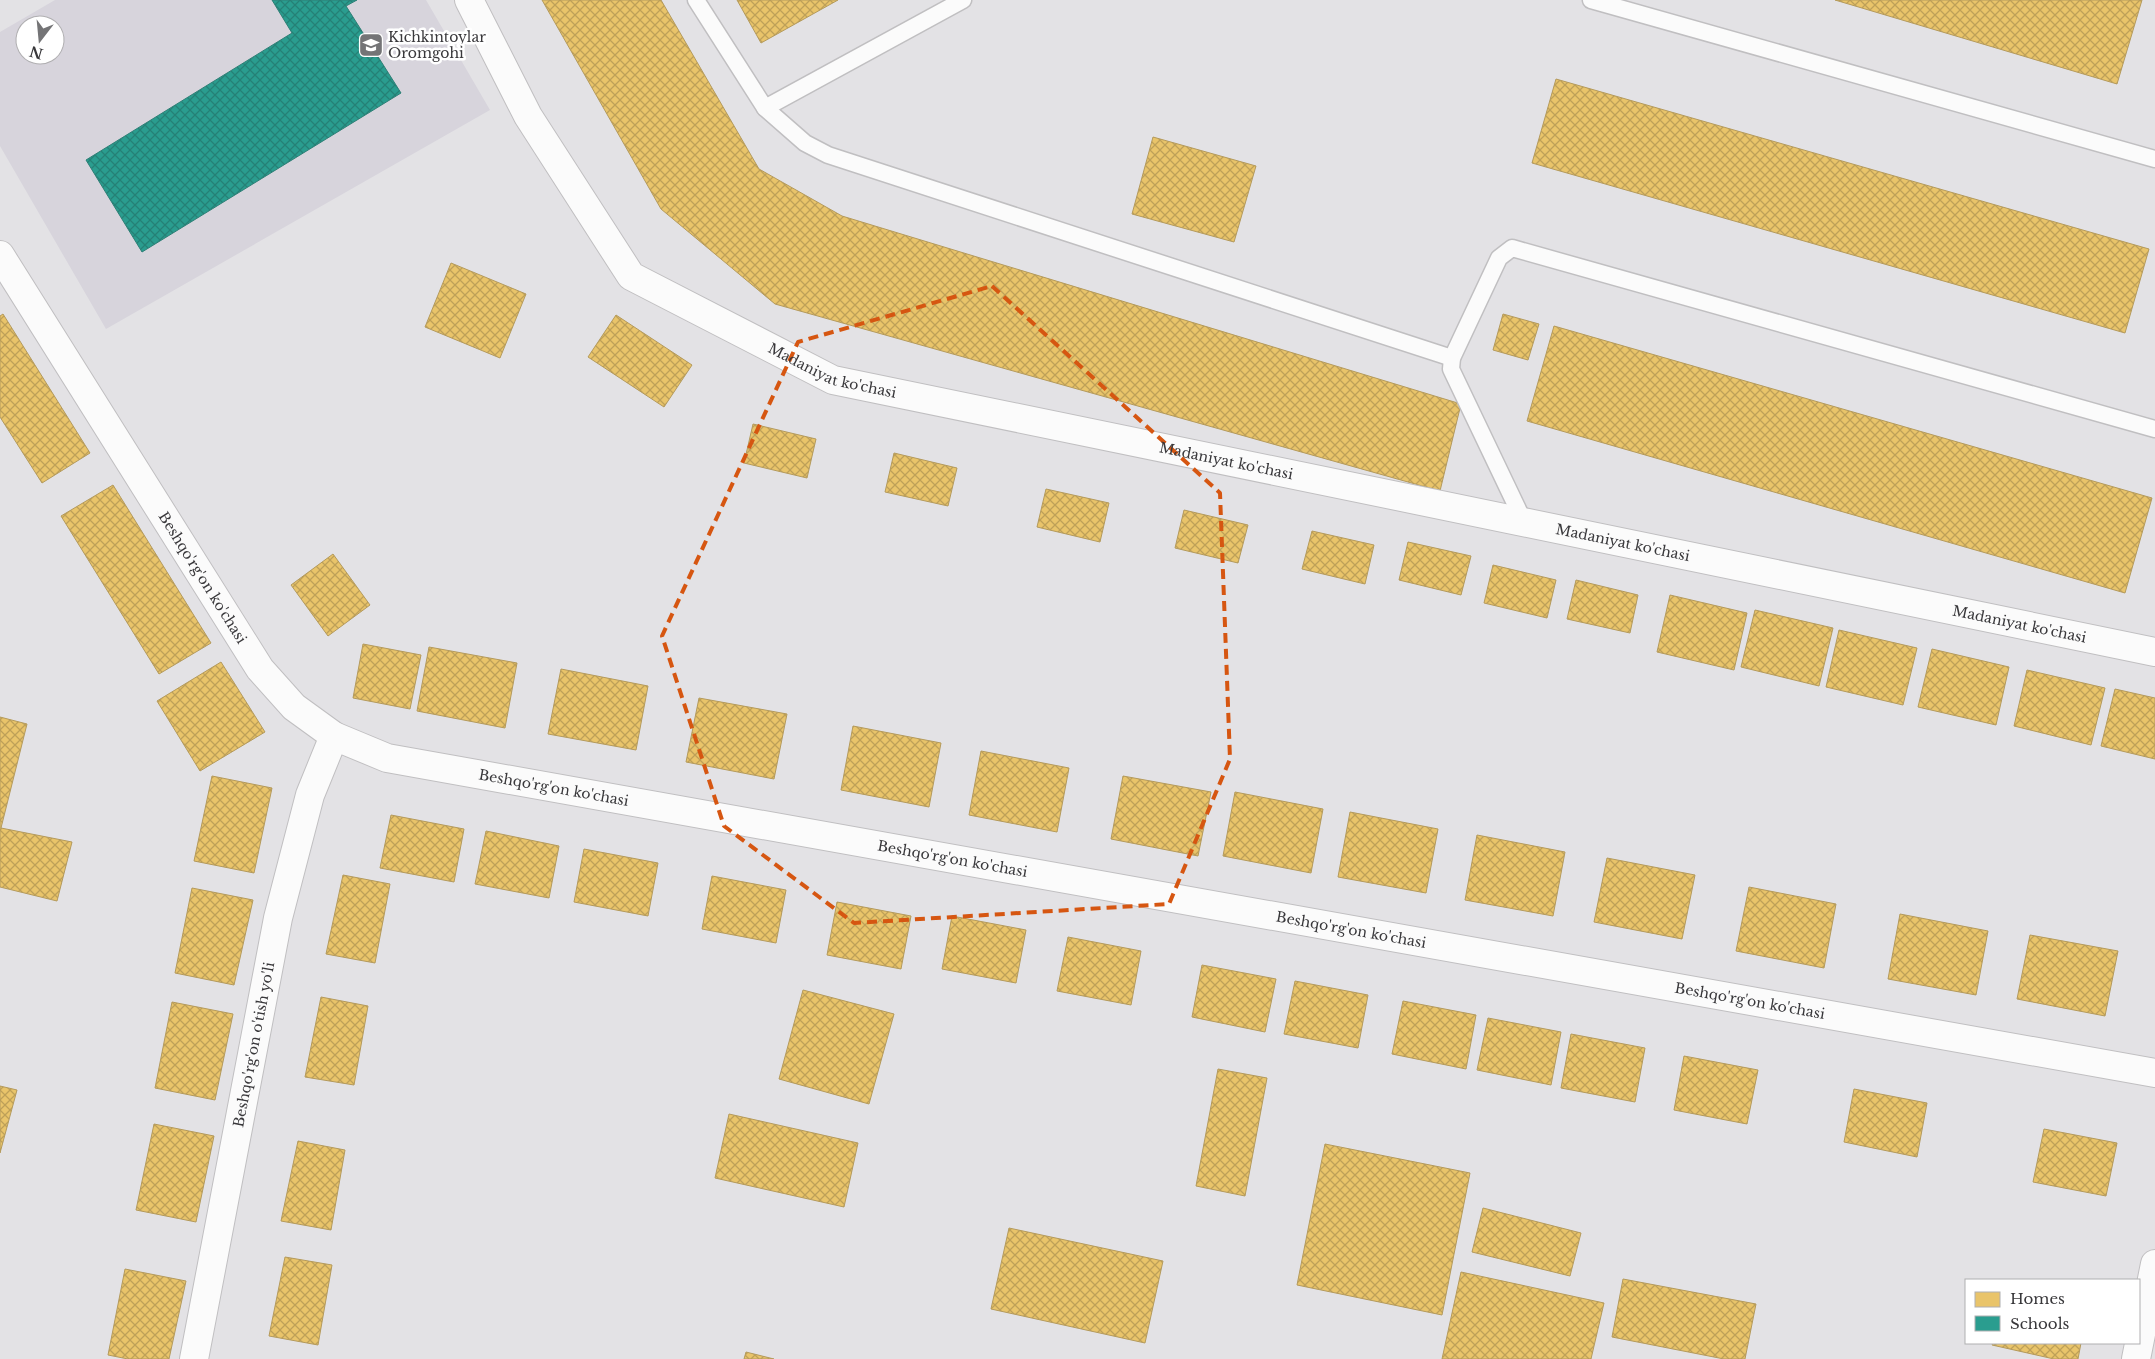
<svg xmlns="http://www.w3.org/2000/svg" width="2155" height="1359" viewBox="0 0 2155 1359" font-family="'Libre Baskerville',serif">
	<style>
		.built { fill: #d7d4dc; fill-rule: evenodd }
		.homes { fill: url(#homes-cross-hatch); stroke: #b49a5c }
		.schools { fill: url(#schools-cross-hatch); stroke: #2e7f76 }
		.lines { fill: none; stroke-linecap: round; stroke-linejoin: round }
		.lane-casing { stroke: #c0bfc1; stroke-width: 19 }
		.street-casing { stroke: #c0bfc1; stroke-width: 30 }
		.secondary-casing { stroke: #c0bfc1; stroke-width: 30 }
		.lane { stroke: #fbfbfb; stroke-width: 16 }
		.street { stroke: #fbfbfb; stroke-width: 28 }
		.secondary { stroke: #fbfbfb; stroke-width: 28 }
		.marked { fill: none; stroke: #d65611; stroke-width: 4; stroke-dasharray: 10 6; stroke-linejoin: round }
		.labels { text-anchor: middle; stroke-width: 5; stroke-linejoin: round; paint-order: stroke }
		.poi-label { font-size: 14px; fill: #39383b; stroke: #fff; text-anchor: start }
		.street-label { font-size: 14px; fill: #39383b; stroke: #fff }
	</style>
	<defs>
		<pattern id="homes-cross-hatch" width="8" height="8" patternUnits="userSpaceOnUse" patternTransform="scale(1.25)"><rect width="8" height="8" fill="#e9c46a"/><path d="M0 0l8 8M0 8l8-8" fill="none" stroke="#bea058"/></pattern>
		<pattern id="schools-cross-hatch" width="8" height="8" patternUnits="userSpaceOnUse" patternTransform="scale(1.25)"><rect width="8" height="8" fill="#2a9d8f"/><path d="M0 0l8 8M0 8l8-8" fill="none" stroke="#258176"/></pattern>
	</defs>
	<rect width="100%" height="100%" fill="#e3e2e5"/>
	<path class="built" d="M55 0H426L490 110 106 329 0 146V32ZM25 25H55V55H25Z"/>
	<g class="homes">
		<path d="M542 0H661L759 169 842 216 1461 404 1440 491 775 304 661 209Z"/>
		<path d="M737 0H838L761 43Z"/>
		<path d="M1835 0H2142L2117 84Z"/>
		<path d="M1556 79 2149 249 2125 333 1532 163Z"/>
		<path d="M1153 137 1256 166 1234 242 1132 214Z"/>
		<path d="M451 263 526 294 500 358 425 327Z"/>
		<path d="M3 314 90 453 42 483 0 417V316Z"/>
		<path d="M1503 314 1539 324 1528 360 1493 350Z"/>
		<path d="M616 315 692 365 664 407 588 357Z"/>
		<path d="M1554 326 2152 498 2125 593 1527 421Z"/>
		<path d="M753 424 816 439 807 478 744 463Z"/>
		<path d="M894 453 957 468 948 506 885 492Z"/>
		<path d="M113 485 211 643 159 674 61 516Z"/>
		<path d="M1046 489 1109 503 1100 542 1037 527Z"/>
		<path d="M1184 510 1248 525 1238 563 1175 548Z"/>
		<path d="M1312 531 1374 545 1365 584 1302 569Z"/>
		<path d="M1408 542 1471 556 1461 595 1399 580Z"/>
		<path d="M333 554 370 605 328 636 291 585Z"/>
		<path d="M1493 565 1556 580 1547 618 1484 603Z"/>
		<path d="M1576 580 1638 595 1630 633 1567 619Z"/>
		<path d="M1670 595 1747 613 1734 670 1657 652Z"/>
		<path d="M1755 610 1833 628 1819 686 1741 667Z"/>
		<path d="M1839 630 1917 648 1903 705 1826 687Z"/>
		<path d="M363 644 421 655 410 709 353 698Z"/>
		<path d="M429 647 517 663 505 728 417 711Z"/>
		<path d="M1932 649 2009 667 1996 725 1918 707Z"/>
		<path d="M221 662 265 732 200 771 157 701Z"/>
		<path d="M561 669 648 686 636 750 548 734Z"/>
		<path d="M2027 670 2105 688 2091 745 2014 726Z"/>
		<path d="M2115 689 2155 698V759L2101 746Z"/>
		<path d="M699 698 787 714 774 779 686 762Z"/>
		<path d="M0 717 27 724 1 828 72 842 57 901 0 887Z"/>
		<path d="M853 726 941 743 929 807 841 790Z"/>
		<path d="M981 751 1069 768 1057 832 969 815Z"/>
		<path d="M212 776 272 788 254 873 194 861Z"/>
		<path d="M1123 776 1211 792 1198 856 1111 839Z"/>
		<path d="M1235 792 1323 809 1311 873 1223 856Z"/>
		<path d="M1350 812 1438 829 1426 893 1338 877Z"/>
		<path d="M391 815 464 829 454 882 380 868Z"/>
		<path d="M486 831 559 846 549 898 475 884Z"/>
		<path d="M1477 835 1565 852 1553 916 1465 900Z"/>
		<path d="M584 849 658 863 648 916 574 902Z"/>
		<path d="M1607 858 1695 875 1682 939 1594 922Z"/>
		<path d="M343 875 390 884 375 963 326 954Z"/>
		<path d="M712 876 786 890 776 943 702 929Z"/>
		<path d="M1749 887 1836 904 1824 968 1736 951Z"/>
		<path d="M192 888 253 900 234 985 175 973Z"/>
		<path d="M837 902 911 916 901 969 827 955Z"/>
		<path d="M1900 914 1988 931 1976 995 1888 979Z"/>
		<path d="M952 916 1026 930 1016 983 942 969Z"/>
		<path d="M2030 935 2118 951 2105 1016 2017 999Z"/>
		<path d="M1068 937 1141 951 1131 1005 1057 991Z"/>
		<path d="M1202 965 1276 979 1265 1032 1192 1017Z"/>
		<path d="M1295 981 1368 995 1358 1048 1284 1034Z"/>
		<path d="M803 990 894 1014 869 1104 779 1079Z"/>
		<path d="M321 997 368 1006 354 1085 305 1077Z"/>
		<path d="M1403 1001 1476 1015 1466 1069 1392 1054Z"/>
		<path d="M172 1002 233 1014 215 1100 155 1088Z"/>
		<path d="M1488 1018 1561 1032 1551 1085 1477 1070Z"/>
		<path d="M1571 1034 1645 1048 1635 1102 1561 1088Z"/>
		<path d="M1684 1056 1758 1070 1747 1124 1674 1110Z"/>
		<path d="M1218 1069 1267 1078 1245 1196 1196 1186Z"/>
		<path d="M0 1086 17 1090 0 1153Z"/>
		<path d="M1854 1089 1927 1103 1917 1157 1844 1142Z"/>
		<path d="M729 1114 858 1143 844 1207 715 1178Z"/>
		<path d="M154 1124 214 1136 196 1222 136 1210Z"/>
		<path d="M2044 1129 2117 1143 2106 1196 2033 1182Z"/>
		<path d="M298 1141 345 1150 331 1230 281 1221Z"/>
		<path d="M1325 1144 1470 1173 1442 1315 1297 1285Z"/>
		<path d="M1483 1208 1581 1233 1570 1276 1472 1252Z"/>
		<path d="M1009 1228 1163 1261 1145 1343 991 1309Z"/>
		<path d="M285 1257 332 1265 318 1345 269 1336Z"/>
		<path d="M125 1269 186 1281 169 1359H128L108 1355Z"/>
		<path d="M1461 1272 1604 1303 1591 1359H1442Z"/>
		<path d="M1623 1279 1756 1304 1745 1359H1724L1612 1337Z"/>
		<path d="M1993 1343H2081L2078 1359H2054L1992 1345Z"/>
		<path d="M746 1352 774 1359H744Z"/>
	</g>
	<path class="schools" d="M272 0H357L346 6 401 93 142 252 86 160 292 33Z"/>
	<g class="lines">
		<defs>
			<g id="lane">
				<path d="M696 0 765 108 805 143 828 155 1452 358"/>
				<path d="M1591 0 2155 159"/>
				<path d="M765 108 963 0"/>
				<path d="M1524 522 1451 369 1452 358 1499 258 1512 248 2155 429"/>
			</g>
			<g id="street">
				<path id="s1" d="M469 0 528 116 631 276 833 380 2155 652"/>
				<path id="s2" d="M194 1359 278 918 310 795 334 736"/>
				<path d="M2136 1359 2155 1264"/>
			</g>
			<g id="secondary">
				<path id="s3" d="M0 255 260 669 294 707 334 736 387 758 2155 1073"/>
			</g>
		</defs>
		<use href="#lane" class="lane-casing"/>
		<use href="#street" class="street-casing"/>
		<use href="#secondary" class="secondary-casing"/>
		<use href="#lane" class="lane"/>
		<use href="#street" class="street"/>
		<use href="#secondary" class="secondary"/>
	</g>
	<path class="marked" d="M992 286 1220 493 1230 759 1169 904 854 923 724 826 662 636 798 342Z"/>
	<defs>
		<symbol id="school-square" viewBox="-11 -11 22 22"><rect x="-9" y="-9" width="18" height="18" rx="4" fill="#747476" stroke="#fff"/><path d="M0-5L7-2L0 1L-7-2ZM-4 1L0 2.5L4 1V4Q0 6-4 4Z" fill="#fff"/></symbol>
	</defs>
	<g fill-rule="evenodd">
		<use href="#school-square" x="357" y="31" width="28" height="28"/>
	</g>
	<g class="labels">
		<g class="poi-label">
			<text x="388" y="42">Kichkintoylar<tspan x="388" dy="16">Oromgohi</tspan></text>
		</g>
		<g class="street-label">
			<text dy="5" stroke="none"><textPath href="#s1" startOffset="544">Madaniyat ko'chasi</textPath></text>
			<text dy="5" stroke="none"><textPath href="#s1" startOffset="949">Madaniyat ko'chasi</textPath></text>
			<text dy="5" stroke="none"><textPath href="#s1" startOffset="1354">Madaniyat ko'chasi</textPath></text>
			<text dy="5" stroke="none"><textPath href="#s3" startOffset="381">Beshqo'rg'on ko'chasi</textPath></text>
			<text dy="5" stroke="none"><textPath href="#s1" startOffset="1759">Madaniyat ko'chasi</textPath></text>
			<text dy="5" stroke="none"><textPath href="#s3" startOffset="816">Beshqo'rg'on ko'chasi</textPath></text>
			<text dy="5" stroke="none"><textPath href="#s3" startOffset="1221">Beshqo'rg'on ko'chasi</textPath></text>
			<text dy="5" stroke="none"><textPath href="#s3" startOffset="1626">Beshqo'rg'on ko'chasi</textPath></text>
			<text dy="5" stroke="none"><textPath href="#s3" startOffset="2031">Beshqo'rg'on ko'chasi</textPath></text>
			<text dy="5" stroke="none"><textPath href="#s2" startOffset="320">Beshqo'rg'on o'tish yo'li</textPath></text>
		</g>
	</g>
	<rect x="1965" y="1279" width="175" height="65" fill="#ffffff" stroke="#b0afb1"/>
	<rect x="1975" y="1292" width="25" height="15" fill="#e9c46a" stroke="#b0afb1"/>
	<text x="2010" y="1304" font-size="15" fill="#39383b">Homes</text>
	<rect x="1975" y="1316" width="25" height="15" fill="#2a9d8f" stroke="#b0afb1"/>
	<text x="2010" y="1329" font-size="15" fill="#39383b">Schools</text>
	<g transform="translate(40 40) rotate(196)"><circle r="24" fill="#ffffff" stroke="#b0afb1"/>
	<path d="M0-4L9 19L0 12L-9 19Z" fill="#747476"/>
	<text y="-8" font-size="14" font-weight="bold" text-anchor="middle" fill="#39383b">N</text>
	</g>
</svg>
